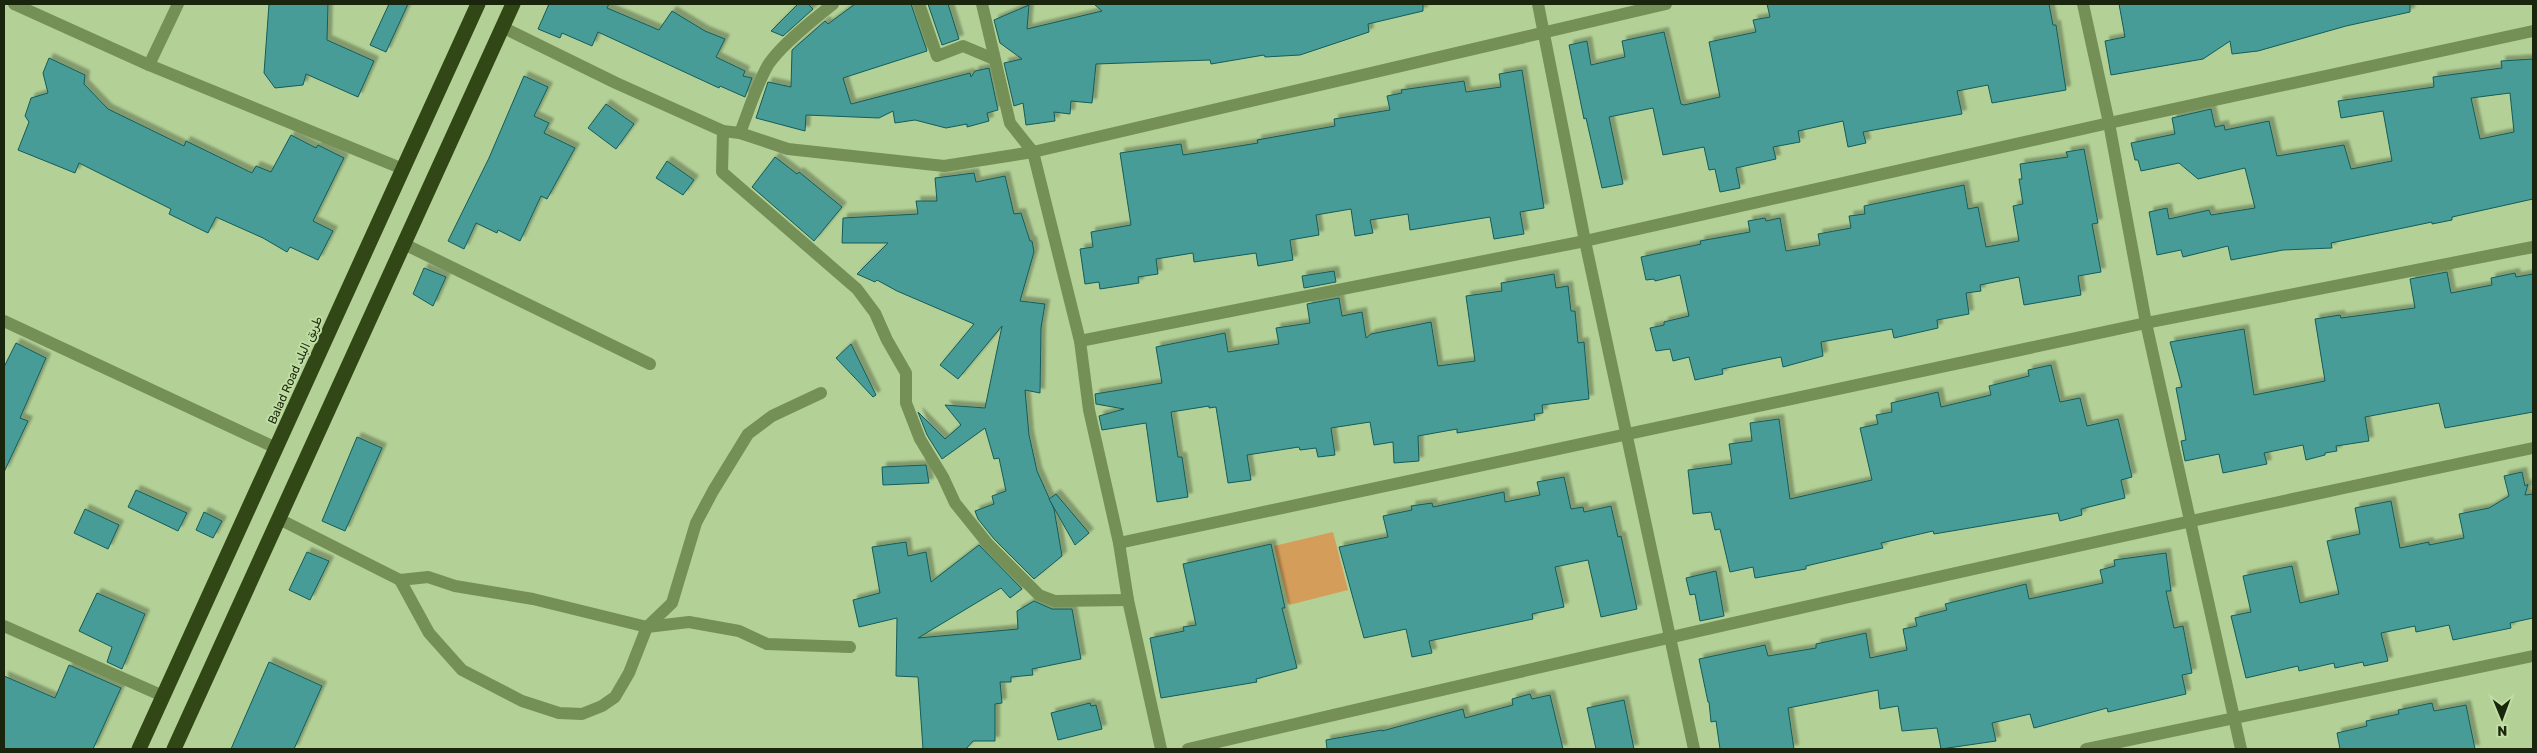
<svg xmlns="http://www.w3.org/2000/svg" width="2537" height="753" viewBox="0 0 2537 753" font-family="Rubik,'Noto Naskh Arabic',sans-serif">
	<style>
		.green { fill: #d59d5a }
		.building { fill: #469c97; stroke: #135c59; fill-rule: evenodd; filter: url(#shadow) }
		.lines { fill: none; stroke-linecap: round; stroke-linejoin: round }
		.minor { stroke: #749056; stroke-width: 12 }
		.highway { stroke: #314715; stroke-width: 15 }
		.labels { text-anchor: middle; stroke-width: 4; stroke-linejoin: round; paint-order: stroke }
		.street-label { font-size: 12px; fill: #1a250e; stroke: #c0dea3 }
	</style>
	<defs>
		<filter id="shadow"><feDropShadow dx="4.5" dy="-4.5" stdDeviation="1" flood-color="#0004"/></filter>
	</defs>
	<rect width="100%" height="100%" fill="#b3d196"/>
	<path class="green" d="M1333 532 1348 590 1289 605 1274 546Z"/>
	<g class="building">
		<path d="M269 4H328L327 40 374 61 358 97 306 74 303 85 275 88 264 73Z"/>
		<path d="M389 4H408L386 52 370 45Z"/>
		<path d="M549 4H609L607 8 659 30 672 11 705 31 725 39 716 57 745 71 743 76 752 78 745 97 720 86 719 88 598 32 592 46 562 33 560 38 538 29Z"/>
		<path d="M798 4H808L813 9 783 36 771 31Z"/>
		<path d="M855 4H911L927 51 843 78 851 104 970 73 971 77 975 71 989 68 998 110 987 113 989 121 967 127V124L946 128 915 120 895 123 893 111 879 118 806 115 805 131 756 118 768 82 791 87 792 50 825 21 828 24Z"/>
		<path d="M928 4H948L959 39 942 45Z"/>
		<path d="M1094 4H1423V11L1368 24 1369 32 1300 55 1265 57 1264 55 1211 64 1210 60 1096 64 1092 103 1071 101 1070 114 1054 112 1055 121 1026 125 1023 103 1014 106 1004 63 1022 59 1000 43 994 20 1029 5 1027 29 1102 11Z"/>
		<path d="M1767 4H2049L2053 25H2056L2066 90 1992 103 1988 85 1957 91 1962 114 1863 132 1866 143 1848 147 1843 121 1798 131 1800 142 1773 147 1776 159 1736 168 1740 188 1720 192 1715 169 1709 170 1704 147 1663 155 1653 108 1609 117 1623 184 1602 188 1586 118 1584 119 1569 45 1587 41 1591 65 1625 57 1622 41 1664 32 1681 104 1684 105 1720 97 1709 42 1756 32 1753 20 1770 17Z"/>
		<path d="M2119 4H2410V12L2346 26 2258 51 2232 54 2230 41 2203 59 2111 75 2105 41 2125 37Z"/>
		<path d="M49 58 85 75 84 84 108 109 184 146 186 141 252 173 256 166 271 172 291 135 316 148 318 145 344 158 313 221 333 231 318 260 290 247 287 252 263 238 216 217 208 233 169 214 171 209 79 163 75 173 18 150 29 122 25 116 31 98 48 93 43 73Z"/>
		<path d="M2533 59V199L2452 217V220L2432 224V222L2331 243 2332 248 2283 250 2231 260 2228 246 2183 257 2181 250 2157 255 2149 212 2167 208 2169 219 2209 210 2211 215 2255 208 2245 168 2198 179 2179 163 2141 171 2138 160H2135L2131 143 2175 134 2172 118 2211 109 2215 127 2224 125 2225 130 2269 121 2277 156 2344 145 2351 169 2392 161 2383 111 2341 118 2338 101 2434 87 2433 77 2502 68 2501 61ZM2510 93 2514 132 2480 139 2471 98Z"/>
		<path d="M1522 70 1544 208 1520 212 1524 234 1494 239 1490 217 1410 230 1408 214 1370 220 1373 233 1355 236 1351 209 1316 215 1319 235 1290 240 1293 260 1258 266 1256 253 1194 262 1193 253 1156 259 1158 274 1138 277 1139 283 1100 289 1099 282 1085 284 1080 249 1093 247 1091 232 1131 225 1120 153 1181 144 1183 155 1258 143 1257 140 1335 126 1334 119 1390 110 1387 96 1402 93 1401 90 1464 81 1466 92 1501 87 1499 74Z"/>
		<path d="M524 76 548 87 534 116 549 123 544 133 575 148 547 199 541 196 520 241 498 230 497 233 476 223 464 249 448 241 489 158Z"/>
		<path d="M606 104 634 124 616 149 588 128Z"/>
		<path d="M2084 149 2098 223 2092 224 2101 272 2078 276 2081 295 2024 305 2019 277 1980 285 1981 291 1966 293 1969 314 1937 320 1938 328 1894 338 1892 329 1821 342 1823 356 1783 367 1781 357 1722 369 1723 374 1695 380 1689 357 1673 361 1670 349 1656 351 1650 328 1664 325V322L1689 316 1680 275 1655 281 1654 279 1646 280 1641 257 1701 244 1700 241 1750 232 1748 221 1765 218 1766 221 1780 218 1786 251 1820 245 1818 234 1851 228 1849 216 1865 214 1864 206 1964 185 1968 209 1978 207 1986 247 2019 241 2013 206 2023 204 2019 179H2022L2020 164 2068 157 2066 152Z"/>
		<path d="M775 157 797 174 799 172 842 207 814 241 752 187Z"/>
		<path d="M667 161 694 180 683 195 656 178Z"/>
		<path d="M974 173 976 182 1005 176 1014 214 1021 213 1030 241H1032L1034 252 1020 301 1045 304 1041 328 1040 393 1025 390 1029 435 1037 471 1054 509 1062 556 1034 579 994 539 978 519 975 511 994 504 992 496 1006 491 999 458 994 459 985 428 942 459 927 435 918 412 945 439 961 425 945 405 985 408 1002 326 958 379 940 365 974 324 897 291 877 280 875 282 857 274 888 243H842L843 218 918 214 916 201H937L935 178Z"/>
		<path d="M424 268 446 277 433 306 413 294Z"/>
		<path d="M1334 271 1336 282 1304 288 1302 276Z"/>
		<path d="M2447 272 2451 293 2492 285 2491 278 2515 273 2516 277 2533 274V412L2445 428 2439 403 2365 417 2369 441 2336 446 2337 451 2325 453V455L2306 460 2303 445 2264 453 2267 464 2223 473 2219 454 2185 461 2181 441 2186 440 2176 388 2182 387 2170 342 2244 329 2254 395 2325 381 2315 319 2340 315 2341 318 2415 308 2410 279Z"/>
		<path d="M1554 274 1556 288 1568 286 1571 311H1575L1578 343 1584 342 1589 399 1542 405 1543 413 1534 414 1535 420 1457 433V429L1418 436 1419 461 1394 463 1393 442 1374 445 1370 422 1331 428 1335 455 1318 457 1316 448 1300 450 1299 447 1247 455 1251 480 1228 483 1216 407 1209 408V406L1171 412 1178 457H1182L1188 497 1157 502 1146 423 1102 430 1099 416 1124 409 1096 404 1095 394 1162 383 1156 347 1225 333 1228 352 1279 344 1276 328 1310 323 1307 304 1339 298 1342 316 1362 312 1366 338 1371 334 1431 322 1438 366 1475 361 1466 296 1502 291 1501 283Z"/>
		<path d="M16 343 46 358 20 418 28 421 4 472V367Z"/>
		<path d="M851 344 876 395 873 397 836 358Z"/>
		<path d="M2051 365 2060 402 2080 398 2087 426 2118 419 2132 477 2121 480 2125 498 2081 509 2082 515 2060 521 2058 513 1934 534 1933 531 1881 543 1883 548 1806 566V569L1755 578 1753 567 1730 572 1720 529 1715 530 1711 512 1693 514 1688 470 1732 464 1729 444 1752 441 1750 423 1779 419 1790 499 1872 480 1860 428 1878 424 1876 415 1892 412 1891 403 1938 392 1941 407 1991 395 1989 386 2029 376 2028 370Z"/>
		<path d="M357 437 382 448 345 531 322 521Z"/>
		<path d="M926 465 929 483 883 485 882 467Z"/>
		<path d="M2522 472 2525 486 2528 484 2525 495 2533 494V618L2510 623 2511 628 2453 640 2449 625 2416 632 2415 626 2381 633 2388 661 2364 666 2363 662 2335 668 2334 663 2299 671 2298 666 2246 678 2231 616 2251 612 2243 576 2292 566 2300 603 2339 594 2327 541 2360 534 2355 508 2391 501 2400 548 2429 542V545L2464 538 2459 514 2489 508 2509 496 2504 476Z"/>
		<path d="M1564 477 1571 509 1583 507 1584 512 1611 506 1618 537 1621 536 1637 609 1601 617 1588 560 1555 567 1564 607 1532 614 1533 619 1429 641 1432 653 1412 657 1406 629 1364 638 1339 547 1388 537 1383 516 1412 510 1411 506 1432 503 1433 507 1504 492 1505 502 1540 495 1537 482Z"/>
		<path d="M136 490 187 513 178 531 128 507Z"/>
		<path d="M1056 494 1089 533 1075 545 1049 499Z"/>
		<path d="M85 509 119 525 108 549 74 533Z"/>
		<path d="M204 512 222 521 213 538 196 530Z"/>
		<path d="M906 542 908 556 926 552 931 582 979 545 1022 589 1010 598 1001 588 918 638 1018 629 1017 611 1034 601 1052 609H1072L1081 659 1032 669 1033 675 1011 677V682H1000L1002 703 995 704V741H973L966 749H923L918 677 896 676 897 618 859 627 853 600 880 593 872 547Z"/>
		<path d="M1271 544 1285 608H1282L1297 668 1256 679 1257 682 1161 698 1150 638 1184 631 1183 627 1196 625 1183 564Z"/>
		<path d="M307 552 329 561 310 600 289 590Z"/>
		<path d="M2166 553 2171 591H2166L2174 628 2183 626 2192 673 2182 675 2186 694 2108 712 2107 708 2034 728 2030 714 1992 723 1996 741 1941 749 1937 728 1902 731 1898 706 1880 709 1878 690 1788 708 1794 749H1720L1716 721 1711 722 1709 702H1708L1699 659 1765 645 1768 656 1816 648V644L1866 633 1870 658 1907 650 1903 629 1917 626 1915 618 1947 610 1945 604 2026 584 2029 599 2103 583 2100 570 2115 566 2114 560Z"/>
		<path d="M1716 571 1724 616 1700 621 1695 594 1690 595 1686 578Z"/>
		<path d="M97 593 145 614 122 669 107 662 112 647 79 631Z"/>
		<path d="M269 662 322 686 294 749H231Z"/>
		<path d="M69 665 121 688 93 749H4V676L55 698Z"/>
		<path d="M1530 694 1532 699 1550 695 1563 749H1327L1326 740 1382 730V731L1463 709 1465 718 1513 705 1512 699Z"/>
		<path d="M1624 700 1634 749H1596L1587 708Z"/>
		<path d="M1090 703 1091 706 1096 705 1102 729 1058 740 1051 713Z"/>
		<path d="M2432 703 2434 711 2466 705 2475 749H2340L2337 733 2367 726 2366 721 2399 714 2398 710Z"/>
	</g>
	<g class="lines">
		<g class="minor">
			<path d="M14 4 149 65 403 169"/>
			<path d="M919 4 937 56 963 46 994 59"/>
			<path d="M982 4 1010 123 1033 152 1080 341 1089 410 1119 543 1128 600 1161 749"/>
			<path d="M1538 4 1585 241 1694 749"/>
			<path d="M2083 4 2109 123 2146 323 2241 749"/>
			<path d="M502 27 616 83 723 131 740 133 788 149 944 166 1033 152 1666 4"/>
			<path d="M149 65 178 4"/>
			<path d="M723 131 722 172 857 289 875 313 887 340 906 373V403L920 439 943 477 955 503 988 544 1039 595 1055 601 1128 600"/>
			<path d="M740 133C749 110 756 86 768 65 781 45 814 19 833 4"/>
			<path d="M404 244 650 364"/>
			<path d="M4 321 276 448"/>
			<path d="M1080 341 1585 241 2109 123 2533 31"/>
			<path d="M279 519 400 580 428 577 455 586 533 599 647 627 689 622 739 631 767 644 850 647"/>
			<path d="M1119 543 2146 323 2533 247"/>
			<path d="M400 580 429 633 462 670 522 701 559 713 582 714 602 706 615 697 629 673 647 627 672 603 696 523 713 491 748 434 772 416 821 393"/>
			<path d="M4 626 163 696"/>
			<path d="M1188 749C1636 644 2083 542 2533 448"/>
			<path d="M2086 749 2533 656"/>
		</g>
		<g class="highway">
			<path d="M139 749 478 4"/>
			<path d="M174 749 513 4"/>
		</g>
	</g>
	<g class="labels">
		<g class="street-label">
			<text transform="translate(295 370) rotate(-66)" y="4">Balad Road طريق البلد</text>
		</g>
	</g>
	<rect width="2537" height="753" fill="none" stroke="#1a250e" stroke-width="10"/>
	<g transform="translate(2502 718) rotate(179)" stroke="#c0dea3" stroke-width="4" paint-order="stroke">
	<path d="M0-4L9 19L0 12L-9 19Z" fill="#1a250e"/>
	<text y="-8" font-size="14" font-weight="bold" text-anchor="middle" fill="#1a250e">N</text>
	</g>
</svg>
